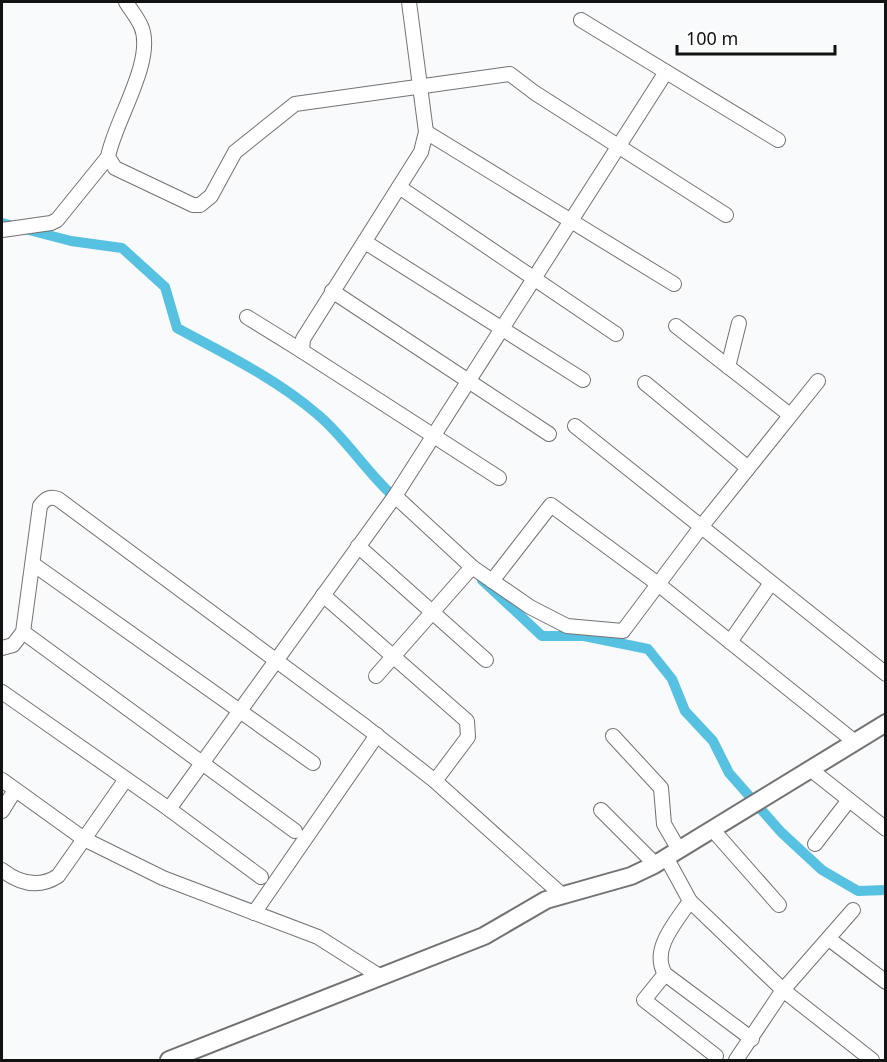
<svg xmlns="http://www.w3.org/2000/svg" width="887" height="1062" viewBox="0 0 887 1062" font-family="'Noto Sans',sans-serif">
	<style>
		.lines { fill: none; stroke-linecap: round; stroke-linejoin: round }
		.canal { stroke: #57c1e1; stroke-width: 10 }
		.minor-casing { stroke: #727273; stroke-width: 16 }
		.tertiary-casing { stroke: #727273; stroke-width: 20 }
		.minor { stroke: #fff; stroke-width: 14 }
		.tertiary { stroke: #fff; stroke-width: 16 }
	</style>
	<rect width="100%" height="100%" fill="#f9fafb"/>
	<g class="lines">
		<g class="canal">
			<path d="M2 223 71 241 122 248 165 287 177 328C225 354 275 378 317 414 343 435 365 470 392 495"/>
			<path d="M482 580 542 636H584L648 649 672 679 685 711 713 741 729 773 781 832 822 870 858 891 886 890"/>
		</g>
		<defs>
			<g id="minor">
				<path d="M126 2C130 9 137 17 141 26 156 60 114 122 108 157L115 168 193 205H200L211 196 235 152 295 104 510 74 535 93 726 215"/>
				<path d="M409 2 426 132 421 152 303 339 302 351 499 478"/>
				<path d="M581 20 778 140"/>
				<path d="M426 132 674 284"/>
				<path d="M399 187 616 334"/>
				<path d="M2 230 51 223 57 220 108 157"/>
				<path d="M365 242 583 380"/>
				<path d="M332 291 549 434"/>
				<path d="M247 317 302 351"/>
				<path d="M676 326 790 415"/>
				<path d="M728 367 739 323"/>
				<path d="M645 383 748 468"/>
				<path d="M575 426 886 674"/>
				<path d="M395 496 472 567 530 607 567 626 623 631 701 527 818 381"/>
				<path d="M358 546 486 660"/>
				<path d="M33 564 313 763"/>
				<path d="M492 581 551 505 658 584 855 742"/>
				<path d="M323 595 467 721 468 737 435 781"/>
				<path d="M23 632 295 831"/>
				<path d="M730 642 771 583"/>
				<path d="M2 648 13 645 23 632 40 506C45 499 49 496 58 499L366 727 435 781 562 895"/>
				<path d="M376 676 472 567"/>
				<path d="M2 692 169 809 395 496 666 72"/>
				<path d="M613 736 661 788 664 824 679 850"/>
				<path d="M810 769 886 829"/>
				<path d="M2 780 84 839 126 779"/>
				<path d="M169 809 261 877"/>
				<path d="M601 810 655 864"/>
				<path d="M2 811 15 790"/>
				<path d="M712 829 779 905"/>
				<path d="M815 844 849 800"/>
				<path d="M666 857 690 901 783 990 872 1060"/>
				<path d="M2 870C19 883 38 889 58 876L84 839 163 878 318 937 381 977"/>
				<path d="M690 901C677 921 650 949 665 974L752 1039"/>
				<path d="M254 913 377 735"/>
				<path d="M829 939 886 982"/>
				<path d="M665 974 644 1000 716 1056"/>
				<path d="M736 1060 783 990 853 910"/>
			</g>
			<path id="tertiary" d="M169 1060 484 936 546 900 631 876 654 865 886 723"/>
		</defs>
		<use href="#minor" class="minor-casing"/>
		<use href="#tertiary" class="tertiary-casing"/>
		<use href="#minor" class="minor"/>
		<use href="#tertiary" class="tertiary"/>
	</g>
	<rect width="887" height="1062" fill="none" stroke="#111212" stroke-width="6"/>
	<path d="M677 45v9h158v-9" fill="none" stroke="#111212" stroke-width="3"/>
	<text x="686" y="45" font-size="18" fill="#111212" stroke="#ffffff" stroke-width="4.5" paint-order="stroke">100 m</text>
</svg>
